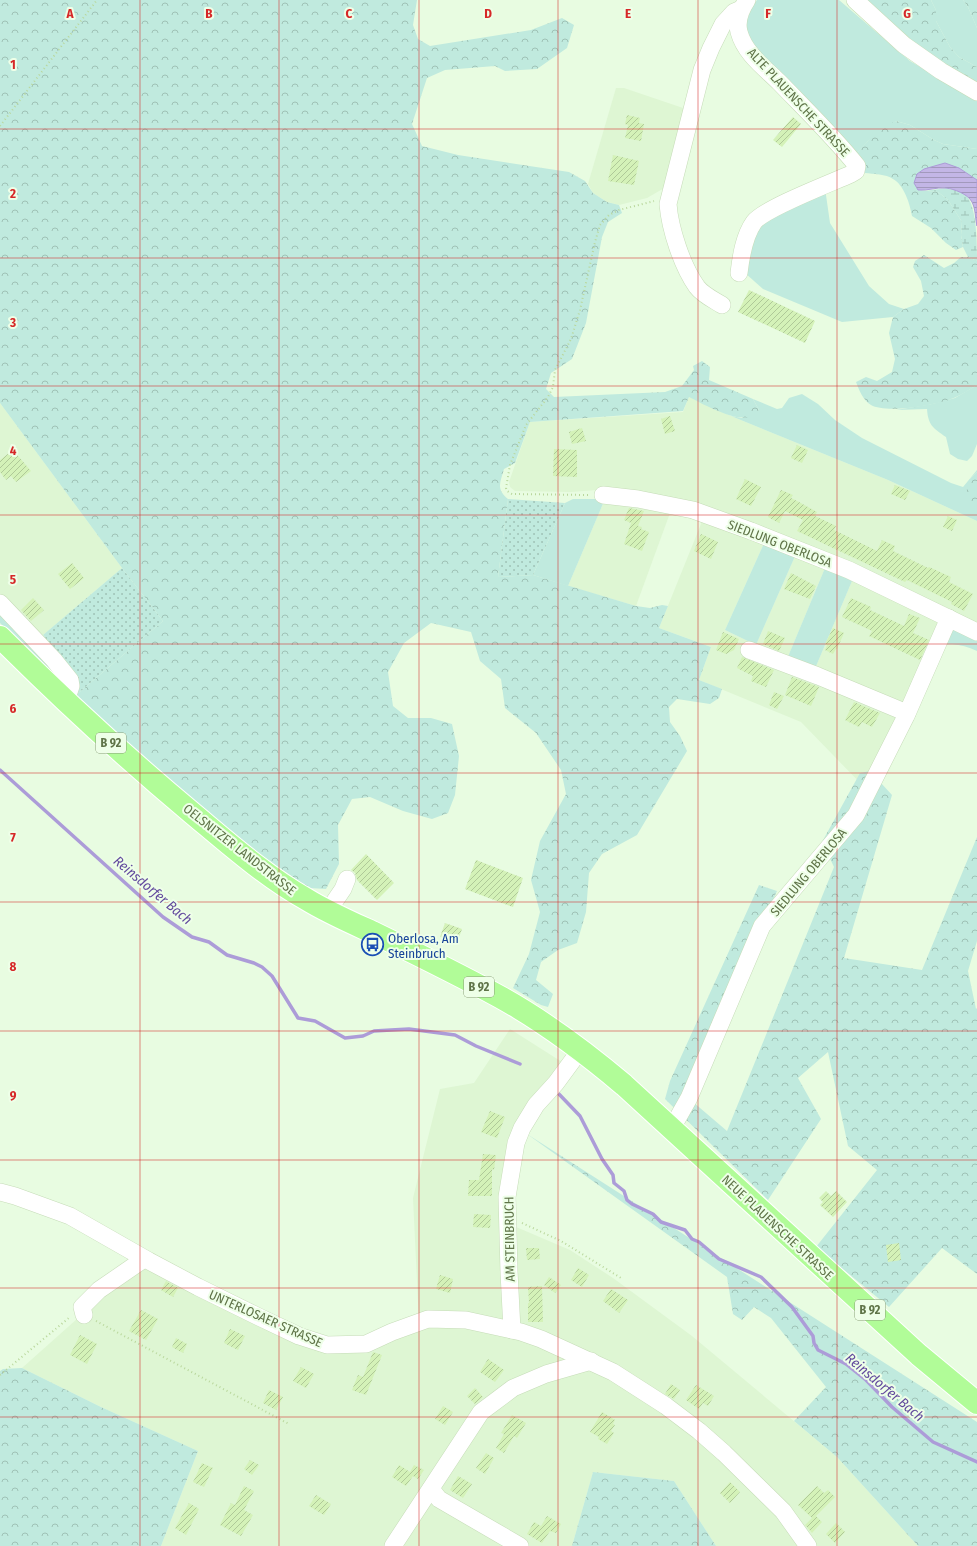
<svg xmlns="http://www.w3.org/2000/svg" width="977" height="1546" viewBox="0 0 977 1546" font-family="'Fira Sans Condensed',sans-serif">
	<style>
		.residential { fill: #def6d3 }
		.grass { fill: #c0eade }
		.forest { fill: url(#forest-crowns) }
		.wetland { fill: url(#wetland-marsh) }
		.garden { fill: url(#garden-dots) }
		.water { fill: url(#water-rules); stroke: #ac9cd8 }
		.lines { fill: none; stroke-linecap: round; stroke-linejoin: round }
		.stream { stroke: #ac9cd8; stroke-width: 3.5 }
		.building { fill: url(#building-hatch) }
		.minor-casing { stroke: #c6dcb8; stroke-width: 18 }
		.major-casing { stroke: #fff; stroke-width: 24 }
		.path { stroke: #b9d79c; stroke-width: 2; stroke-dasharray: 1 3; stroke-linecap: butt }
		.minor { stroke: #fff; stroke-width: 17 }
		.major { stroke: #b1fc98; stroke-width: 22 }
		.grid { fill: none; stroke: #d62828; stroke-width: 1; stroke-opacity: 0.55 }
		.labels { text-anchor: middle; stroke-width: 4; stroke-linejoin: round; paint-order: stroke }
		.shield { fill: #eeffe8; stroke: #8a9e78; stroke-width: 1 }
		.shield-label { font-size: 12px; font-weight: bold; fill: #5f7448 }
		.street-label { font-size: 13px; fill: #5f7448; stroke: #eeffe8 }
		.transit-label { font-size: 13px; fill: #164399; stroke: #eeffe8; text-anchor: start }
		.water-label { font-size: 14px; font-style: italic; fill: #624a9d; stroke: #eeffe8 }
		.grid-label { font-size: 13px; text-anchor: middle; font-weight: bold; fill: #d62828; stroke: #eeffe8; stroke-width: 4; stroke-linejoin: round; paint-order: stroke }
	</style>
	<defs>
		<pattern id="forest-crowns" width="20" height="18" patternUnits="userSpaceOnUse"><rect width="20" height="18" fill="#c0eade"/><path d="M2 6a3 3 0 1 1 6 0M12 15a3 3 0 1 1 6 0" fill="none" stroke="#9fc2b6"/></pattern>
		<pattern id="wetland-marsh" width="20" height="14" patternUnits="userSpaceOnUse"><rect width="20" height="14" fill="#c0eade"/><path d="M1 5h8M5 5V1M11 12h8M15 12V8" fill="none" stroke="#9fc2b6"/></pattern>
		<pattern id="garden-dots" width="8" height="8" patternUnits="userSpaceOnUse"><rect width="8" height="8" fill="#c0eade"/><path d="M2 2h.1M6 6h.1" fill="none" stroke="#9fc2b6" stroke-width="1.8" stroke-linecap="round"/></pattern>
		<pattern id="water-rules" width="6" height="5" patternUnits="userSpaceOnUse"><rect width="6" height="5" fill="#c3b6e6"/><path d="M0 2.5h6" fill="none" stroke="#a299bc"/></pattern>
		<pattern id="building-hatch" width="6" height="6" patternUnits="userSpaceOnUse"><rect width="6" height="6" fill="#d4f2b8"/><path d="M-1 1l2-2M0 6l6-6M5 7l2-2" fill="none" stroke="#afc998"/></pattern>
	</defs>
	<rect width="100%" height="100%" fill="#e8fce1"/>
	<g class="residential">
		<path d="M616 88H624L686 109 666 187 647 198 619 205 607 202 593 193 588 184Z"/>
		<path d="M689 397 731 416 888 480 977 521V627L788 537 610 489 571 492 515 491 510 487 509 482 530 422 683 412Z"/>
		<path d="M0 403 122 568 43 635 38 636 0 596Z"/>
		<path d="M605 499 670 513 636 606 568 586Z"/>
		<path d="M703 519 765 541 725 630 756 645 796 554 825 568 787 659 899 715 866 789 801 722 699 680 711 647 659 628Z"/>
		<path d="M852 581 939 622 905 706 814 671Z"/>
		<path d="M510 1029 562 1062 512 1137 502 1221 570 1250 613 1278 692 1336 837 1457 918 1546H716L674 1481 593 1472 572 1546H161L198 1451 101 1407 22 1368 152 1252 243 1309 350 1345 419 1323 413 1198 440 1089 474 1083Z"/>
	</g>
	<g class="grass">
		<path d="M757 0H839L910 61 977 100V149L943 144 934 140 910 125 896 121 868 141 857 153 751 47 745 34 748 12Z"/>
		<path d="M931 0H963L968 7 977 28V67L959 57 950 47 936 21V10Z"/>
		<path d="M825 188 830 223 869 286 889 304 904 309 893 317 842 322 763 289 745 273 747 251 761 220Z"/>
		<path d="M977 385V444L972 456 967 461 958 459 950 454 946 437C933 428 928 425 927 409L896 410 932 404 955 398Z"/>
		<path d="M802 394 818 404 835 420 862 438 951 483 963 487 977 470V472L970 479 973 502H977V521L888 480 731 416 742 418 759 410 753 399 777 409 782 408 789 398Z"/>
		<path d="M573 499H605L568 586 533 575 565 503Z"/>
		<path d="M765 541 796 554 756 645 725 630Z"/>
		<path d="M825 568 852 581 814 671 787 659Z"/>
		<path d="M0 608 54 665 62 684 0 623Z"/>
		<path d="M954 629 977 635V651C964 645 954 643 940 646L944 638Z"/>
	</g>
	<g class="forest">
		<path d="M0 0H417L413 25 418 39 430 46 531 30 562 18 574 25 567 48 537 69 505 71 495 66 445 70 427 78 412 124 422 146 458 155 569 172 585 181 593 193 607 202 619 205 622 213 608 222 602 237 586 323 572 359 551 373 546 389 554 397 665 392 682 386 694 370 693 366 702 361 710 367 709 380 753 399 759 410C757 412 755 415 752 416 736 423 703 404 689 397L683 411 530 422 515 463 504 469C500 483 496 489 508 499L498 577 533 575 636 606 650 608 662 605 668 606 659 628 711 647 699 680 722 689 719 698 710 704 677 699 669 707 670 722 680 736 687 751 637 835 602 854 589 873 586 912 577 943 558 950 541 962 536 980 553 994 548 1007 541 1005 513 988 529 954 540 912 531 880 540 841 566 794 561 770 536 733 505 708 501 679 480 661 471 632 431 623 404 643 388 672 393 706 408 718H431L452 724 459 756 455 795 448 813 432 819 403 811 370 797 352 799 338 825 339 864 326 889 309 888 232 835 112 731 76 695 163 621 122 568 0 403Z"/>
		<path d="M860 0H931L936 10V21L950 47 959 57 977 67V86L943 67Z"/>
		<path d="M963 0H977V28L968 7Z"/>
		<path d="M896 121 910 125 934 140 943 144 977 149V180L959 168 918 190 938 192 948 200 962 222 961 235 963 247 956 250 946 243 931 228 912 216C910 204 904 185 893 179 886 174 873 174 865 173L859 163 857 153C868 140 880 128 896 121Z"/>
		<path d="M924 255 944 268 954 263 961 257H968L977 261V385C970 389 963 394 956 397 940 405 886 414 871 405 863 400 859 390 856 382L866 377 877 381 892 372 895 359 889 333 893 317 904 309 918 304 924 296 921 281 913 267 915 261Z"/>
		<path d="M977 472V502H973L965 496 970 479Z"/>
		<path d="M870 771 892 795 844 958 922 970 977 837V941L968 971 976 1009 977 1008V1274L942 1248 889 1307 816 1247 877 1170 848 1146 828 1052 798 1078 821 1119 768 1200 665 1099 670 1081 759 885 777 891 686 1096 727 1131 834 867 822 842 860 773Z"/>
		<path d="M527 1134 977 1422V1546H918L837 1457 794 1421 826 1387 771 1318 754 1307 742 1320 733 1314 727 1277Z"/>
		<path d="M22 1368 101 1407 198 1451 161 1546H0V1371L3 1369Z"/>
		<path d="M593 1472 674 1481 716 1546H572Z"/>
	</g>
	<path class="wetland" d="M946 188C952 190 961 191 966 195 977 207 977 243 977 261L968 257 963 247 961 235 962 222 948 200 938 192 925 191Z"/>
	<g class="garden">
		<path d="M508 499 565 503 533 575 498 577Z"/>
		<path d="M122 568 163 621 76 695 71 668 43 635Z"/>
	</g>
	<path class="water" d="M945 163 959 168 977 180V226C975 218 976 210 972 202 968 194 954 189 946 188 936 187 928 191 918 190L914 183 917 174 924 169Z"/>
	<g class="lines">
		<g class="stream">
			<path d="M0 770 163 917 192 937 209 942 227 955 254 963 262 967 272 976 298 1018 315 1021 345 1038 363 1036 374 1031 391 1030 409 1029 455 1035 476 1046 520 1064"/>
			<path d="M557 1092 580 1116 602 1159 613 1175 614 1183 624 1191 627 1200 632 1204 653 1214 661 1222 685 1230 692 1239 699 1242 719 1259 761 1277 792 1307 813 1336 814 1343 818 1350 846 1364 866 1380 892 1407 933 1442 977 1462"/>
		</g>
	</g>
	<g class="building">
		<path d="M627 115 640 118 639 123 644 124 641 141 625 138 628 125 625 124Z"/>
		<path d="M793 117 801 124 782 147 773 140Z"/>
		<path d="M613 155 639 161 634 185 608 181Z"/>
		<path d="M749 290 815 321 805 343 738 312Z"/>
		<path d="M670 416 675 431 665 434 661 419Z"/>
		<path d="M582 428 586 441 572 444 569 432Z"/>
		<path d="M797 445 808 450 802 463 791 458Z"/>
		<path d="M554 449 577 450V477L553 476Z"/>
		<path d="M13 450 31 471 16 482 11 476 6 480 0 472V460Z"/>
		<path d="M745 479 761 487 751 506 736 499Z"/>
		<path d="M895 485 910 491 905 500 891 494Z"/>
		<path d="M781 490 793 495 791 498 799 502 817 512 815 516 836 526 834 530 877 551 882 540 895 546 893 551 928 568 929 567 951 577 949 582 973 594 964 611 951 604 952 602 907 580 905 582 797 531 803 520 785 511 779 523 768 517Z"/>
		<path d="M629 508 644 511 638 526 642 527 641 529 649 532 642 551 624 544 631 523 624 520Z"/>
		<path d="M948 516 957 520 952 531 943 527Z"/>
		<path d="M701 534 718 542 711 559 694 551Z"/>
		<path d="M72 563 84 578 70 589 58 574Z"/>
		<path d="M791 573 816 586 810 599 784 589Z"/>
		<path d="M33 598 44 610 31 621 21 610Z"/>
		<path d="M851 598 871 607 870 610 904 626 909 614 920 618 913 633 929 640 920 660 869 636 872 631 842 617Z"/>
		<path d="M833 628 844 633 837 649H836L833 654 825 650 827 645 825 644Z"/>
		<path d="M768 631 785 638 779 651 763 644Z"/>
		<path d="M723 632 739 639 734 650 726 654 716 650Z"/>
		<path d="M742 657 774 670 766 687 751 681 753 676 737 668Z"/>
		<path d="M792 677 819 687 811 706 785 695Z"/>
		<path d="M774 692 784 696 777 709 769 705Z"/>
		<path d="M854 702 880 713 872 727 862 722 859 727 845 720Z"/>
		<path d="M366 854 394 883 377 900 357 880 355 873 351 870Z"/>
		<path d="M476 860 523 878 513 907 465 889Z"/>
		<path d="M445 923 462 929 457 943 440 937Z"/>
		<path d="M490 1111 505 1117 497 1138 481 1132Z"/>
		<path d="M483 1154 496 1155 494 1170 492 1169V1196H468L469 1180H479Z"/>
		<path d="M826 1191 831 1196 836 1191 847 1202 833 1217 820 1205 823 1202 819 1198Z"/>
		<path d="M474 1214 491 1215 490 1228 473 1227Z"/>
		<path d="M899 1243 901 1260 888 1262 886 1245Z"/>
		<path d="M526 1248H539L540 1259 527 1260Z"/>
		<path d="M578 1268 589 1275 582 1287 571 1280Z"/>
		<path d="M440 1275 453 1279 450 1293 436 1289Z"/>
		<path d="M549 1277 561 1285 555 1293 544 1285Z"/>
		<path d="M166 1281 178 1288 173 1297 161 1290Z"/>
		<path d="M542 1286 543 1322H528V1303H529L528 1287Z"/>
		<path d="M611 1289 628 1300 619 1313 603 1301Z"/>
		<path d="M141 1310 158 1319 146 1340 129 1331Z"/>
		<path d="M230 1329 245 1336 238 1350 224 1343Z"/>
		<path d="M80 1335 97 1344 87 1364 70 1355Z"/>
		<path d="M176 1338 187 1344 183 1353 172 1347Z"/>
		<path d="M373 1352 382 1355 366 1395 352 1390 358 1375 363 1377Z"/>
		<path d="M488 1359 504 1370 495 1382 480 1372Z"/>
		<path d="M301 1367 314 1374 306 1388 293 1381Z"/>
		<path d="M671 1384 680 1390 674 1399 665 1394Z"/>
		<path d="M696 1385 714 1396 708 1406 703 1403 699 1409 686 1400Z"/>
		<path d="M475 1388 483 1397 475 1404 467 1396Z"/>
		<path d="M269 1390 283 1397 276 1410 263 1403Z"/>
		<path d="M443 1406 453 1412 445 1425 435 1419Z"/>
		<path d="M602 1412 615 1420 613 1424 615 1425 611 1431 614 1433 607 1444 598 1439 599 1437 590 1432Z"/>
		<path d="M512 1415 526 1423 517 1438 514 1436 504 1453 496 1448 504 1434 501 1433Z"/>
		<path d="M486 1453 494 1458 485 1474 476 1468Z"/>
		<path d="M250 1460 259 1465 252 1475 244 1469Z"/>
		<path d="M202 1463 213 1468 204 1487 193 1482Z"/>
		<path d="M399 1465 410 1472 414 1465 424 1470 418 1479 413 1476 406 1486 392 1477Z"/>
		<path d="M458 1476 472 1484 463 1498 450 1490Z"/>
		<path d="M730 1482 740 1492 730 1503 720 1493Z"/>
		<path d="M244 1486 254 1491 244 1510 253 1515 241 1536 220 1525 231 1503 235 1505Z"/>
		<path d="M817 1486 824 1493 828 1490 835 1497 816 1516 822 1522 812 1533 805 1525 812 1518 798 1505Z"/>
		<path d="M316 1495 331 1504 324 1515 309 1506Z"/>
		<path d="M189 1503 199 1509 186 1535 175 1528Z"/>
		<path d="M547 1516 561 1524 556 1533 550 1531 542 1543 527 1534 534 1522 541 1526Z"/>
		<path d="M836 1523 845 1532 835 1543 826 1534Z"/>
	</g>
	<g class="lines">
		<defs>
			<g id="minor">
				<path d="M855 0 904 45 941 71 977 92"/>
				<path d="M739 273C741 256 744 236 754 222 765 208 831 183 851 174L856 171 857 166C834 137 806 110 780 83 765 68 745 54 739 32 736 20 741 9 747 0"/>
				<path d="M722 305C714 300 703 295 697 287 682 266 670 229 668 204L702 70 711 48 723 24 734 12 741 9"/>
				<path d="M603 495 638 499 693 510 751 531 849 570 977 632"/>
				<path d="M0 603 54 660 70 680 71 686 66 701"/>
				<path d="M749 650 818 676 907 713"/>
				<path d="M328 911 343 889 347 879"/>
				<path d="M672 1128 689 1098 762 926 856 815 906 716 949 618"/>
				<path d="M0 1192 15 1196 70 1216 149 1261 198 1287 259 1317 299 1336 327 1345 366 1344 392 1332 428 1319 466 1320 521 1332 541 1339 613 1372 666 1406 699 1431 724 1453 783 1511 808 1546"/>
				<path d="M84 1315 82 1307 99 1290 144 1259"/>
				<path d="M512 1330 509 1272 507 1197 516 1143 522 1128 536 1105 556 1083 581 1049"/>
				<path d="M431 1489 439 1499 520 1546"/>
				<path d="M393 1546 481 1412 513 1388 546 1374 591 1361"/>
			</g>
			<path id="major" d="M0 637C61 698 125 757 192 813 228 843 265 876 306 899 327 912 350 922 372 932 415 953 458 974 500 997 545 1022 585 1052 624 1085L919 1355 977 1403"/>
		</defs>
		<use href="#minor" class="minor-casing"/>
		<use href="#major" class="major-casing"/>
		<g class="path">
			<path d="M0 126 97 0"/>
			<path d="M588 495 512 494 507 491 506 488 510 465 526 425 548 397 553 387 555 370 571 339 580 310 595 242 600 225 609 215 619 210 654 201"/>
			<path d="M522 1223 561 1241 621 1278"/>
			<path d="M96 1321 289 1424"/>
			<path d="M0 1375 70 1317"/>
		</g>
		<use href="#minor" class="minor"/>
		<use href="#major" class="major"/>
	</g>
	<path class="grid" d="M140 0V1546M279 0V1546M419 0V1546M558 0V1546M698 0V1546M837 0V1546M0 129H977M0 258H977M0 386H977M0 515H977M0 644H977M0 773H977M0 902H977M0 1031H977M0 1160H977M0 1288H977M0 1417H977"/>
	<defs>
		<symbol id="bus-ring" viewBox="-11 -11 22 22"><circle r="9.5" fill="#eeffe8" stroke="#1a4fb4" stroke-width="1.5"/><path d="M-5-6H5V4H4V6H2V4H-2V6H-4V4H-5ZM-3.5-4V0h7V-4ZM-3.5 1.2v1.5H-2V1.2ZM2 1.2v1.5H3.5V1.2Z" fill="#1a4fb4"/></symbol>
	</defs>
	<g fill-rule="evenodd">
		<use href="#bus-ring" x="360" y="932" width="25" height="25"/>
	</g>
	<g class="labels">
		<g class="shield">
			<rect x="96" y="733" width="30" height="20" rx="3"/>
			<rect x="464" y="977" width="30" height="20" rx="3"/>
			<rect x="855" y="1300" width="30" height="20" rx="3"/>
		</g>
		<g class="shield-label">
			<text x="111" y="747">B 92</text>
			<text x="479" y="991">B 92</text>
			<text x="870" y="1314">B 92</text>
		</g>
		<g class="street-label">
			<text transform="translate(799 102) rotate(47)" y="5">ALTE PLAUENSCHE STRASSE</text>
			<text transform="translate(780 543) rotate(21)" y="5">SIEDLUNG OBERLOSA</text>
			<text transform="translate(240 849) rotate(38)" y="5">OELSNITZER LANDSTRASSE</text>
			<text transform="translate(808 872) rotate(-50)" y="5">SIEDLUNG OBERLOSA</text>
			<text transform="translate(778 1227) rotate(43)" y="5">NEUE PLAUENSCHE STRASSE</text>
			<text transform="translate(509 1239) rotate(-91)" y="5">AM STEINBRUCH</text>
			<text transform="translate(266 1318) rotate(24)" y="5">UNTERLOSAER STRASSE</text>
		</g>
		<g class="transit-label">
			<text x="388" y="943">Oberlosa, Am<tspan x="388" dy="15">Steinbruch</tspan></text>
		</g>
		<g class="water-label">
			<text transform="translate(153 890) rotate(40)" y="5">Reinsdorfer Bach</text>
			<text transform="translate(885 1387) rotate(40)" y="5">Reinsdorfer Bach</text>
		</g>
	</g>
	<g class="grid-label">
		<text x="70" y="18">A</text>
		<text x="209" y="18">B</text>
		<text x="349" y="18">C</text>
		<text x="488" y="18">D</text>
		<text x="628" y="18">E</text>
		<text x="768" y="18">F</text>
		<text x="907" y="18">G</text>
		<text x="13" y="69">1</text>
		<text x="13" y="198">2</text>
		<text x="13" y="327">3</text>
		<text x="13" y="455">4</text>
		<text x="13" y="584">5</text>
		<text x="13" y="713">6</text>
		<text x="13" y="842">7</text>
		<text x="13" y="971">8</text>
		<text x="13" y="1100">9</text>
	</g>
</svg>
